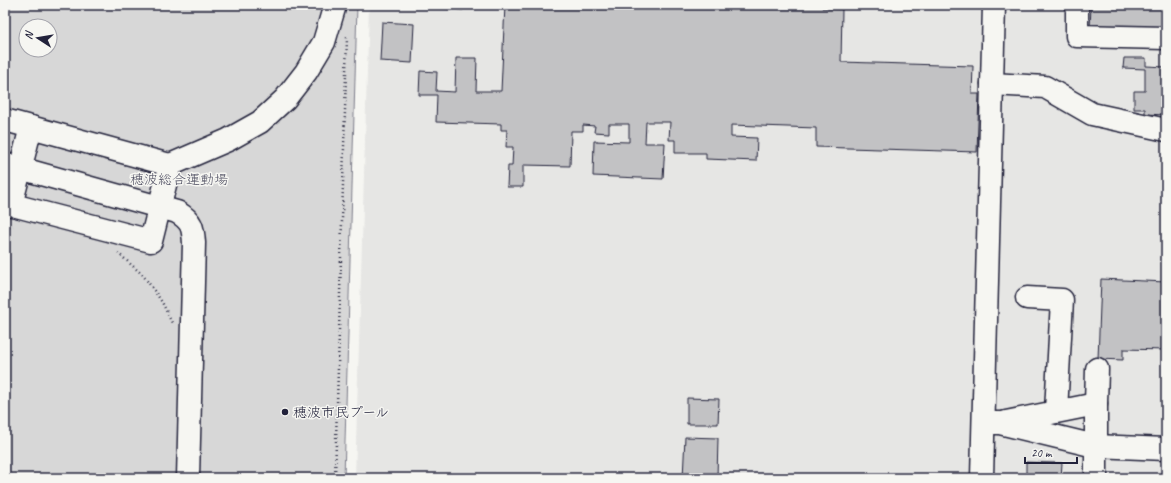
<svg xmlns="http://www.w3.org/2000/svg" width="1171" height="483" viewBox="0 0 1171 483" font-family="Caveat,'Klee One',sans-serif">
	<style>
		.built { fill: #e6e6e4 }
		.green { fill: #d7d7d7; stroke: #7c7c89; fill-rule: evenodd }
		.building { fill: #c2c2c4; stroke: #22223b }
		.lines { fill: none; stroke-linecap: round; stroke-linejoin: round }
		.minor-casing { stroke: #22223b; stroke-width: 25 }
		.path { stroke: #22223b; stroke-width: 2.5; stroke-dasharray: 1 3; stroke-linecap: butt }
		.minor { stroke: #f6f6f2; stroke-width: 22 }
		.poi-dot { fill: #22223b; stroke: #f6f6f2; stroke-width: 1.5 }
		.labels { text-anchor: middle; stroke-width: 3; stroke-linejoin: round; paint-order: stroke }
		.park-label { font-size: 14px; fill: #4f4f62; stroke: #f6f6f2 }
		.poi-label { font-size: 14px; fill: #22223b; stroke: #f6f6f2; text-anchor: start }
	</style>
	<rect width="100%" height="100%" fill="#f6f6f2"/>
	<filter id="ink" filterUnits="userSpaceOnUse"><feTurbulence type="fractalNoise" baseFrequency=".025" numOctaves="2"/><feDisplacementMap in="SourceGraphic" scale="8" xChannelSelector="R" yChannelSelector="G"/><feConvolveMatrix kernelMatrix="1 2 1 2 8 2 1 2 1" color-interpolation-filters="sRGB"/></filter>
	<g filter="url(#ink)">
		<path class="built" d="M369 5H1166V478H355Z"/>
		<path class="green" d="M5 5H357L344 478H5ZM26 26H50V50H26Z"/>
		<g class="building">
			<path d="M409 5H463V10L409 6Z"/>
			<path d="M505 5H822V8L842 9 841 62 973 66 972 94H979L977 152 816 147V128L731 125V137L757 138 756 161 706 159V153H675V140H669L670 122H646L645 143H665L663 179 593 176 594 141 629 142V124H609V133L594 132 595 126 583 125V131H571L570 166 523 165V187H507L508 166H512L513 147H506L507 130H501V124L436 122 437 95H419L420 71 437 72 436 91 455 92 456 58H477L476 91H501Z"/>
			<path d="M1091 5H1166V33L1090 30Z"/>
			<path d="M382 22 414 24 412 63 380 61Z"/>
			<path d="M1124 58H1146V66L1166 67V115L1145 114V109H1134V91H1145V69L1123 68Z"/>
			<path d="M1101 279 1166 282V350L1123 349V360L1098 359Z"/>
			<path d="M687 398 719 399 718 424H687Z"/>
			<path d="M685 437 718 438 717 478H683Z"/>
			<path d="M1026 462 1062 463 1061 478H1026Z"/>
		</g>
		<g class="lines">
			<defs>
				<g id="minor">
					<path d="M1077 5V36L1166 38"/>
					<path d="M992 84 1045 87 1092 114 1166 130"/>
					<path d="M5 120 170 165 151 241 5 203"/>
					<path d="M5 164 177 212C192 221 193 227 194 243L188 478"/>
					<path d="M170 165 228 140 260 122 285 99 306 72 324 42 335 5"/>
					<path d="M11 205 31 127"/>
					<path d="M1027 298 1062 300 1056 411"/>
					<path d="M1096 404 1097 369"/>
					<path d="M1006 422 1096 404V478"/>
					<path d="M984 423H1000L1095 446 1166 449"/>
					<path d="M982 478 994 5"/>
				</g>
			</defs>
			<use href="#minor" class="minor-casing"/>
			<g class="path">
				<path d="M5 227 13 226"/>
				<path d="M118 253 143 275 162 302 172 323"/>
				<path d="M335 478 347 37"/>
			</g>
			<use href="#minor" class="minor"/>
		</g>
	</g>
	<circle class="poi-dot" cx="285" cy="412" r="4"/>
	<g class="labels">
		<g class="park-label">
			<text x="179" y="184">穂波総合運動場</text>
		</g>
		<g class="poi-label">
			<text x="293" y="417">穂波市民プール</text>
		</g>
	</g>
	<rect width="1171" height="483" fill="none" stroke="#f6f6f2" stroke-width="20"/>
	<rect x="10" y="10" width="1151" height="463" fill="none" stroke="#22223b" stroke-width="1.5" filter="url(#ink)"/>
	<g transform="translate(38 38) rotate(282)"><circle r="19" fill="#f6f6f2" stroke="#a1a1a9"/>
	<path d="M0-3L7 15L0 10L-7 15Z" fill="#22223b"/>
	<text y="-6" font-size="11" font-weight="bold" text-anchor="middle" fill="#22223b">N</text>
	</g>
	<path d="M1025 457v6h52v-6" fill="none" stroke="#22223b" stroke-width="2"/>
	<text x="1031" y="457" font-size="12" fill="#22223b" stroke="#f6f6f2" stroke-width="3" paint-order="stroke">20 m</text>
</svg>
